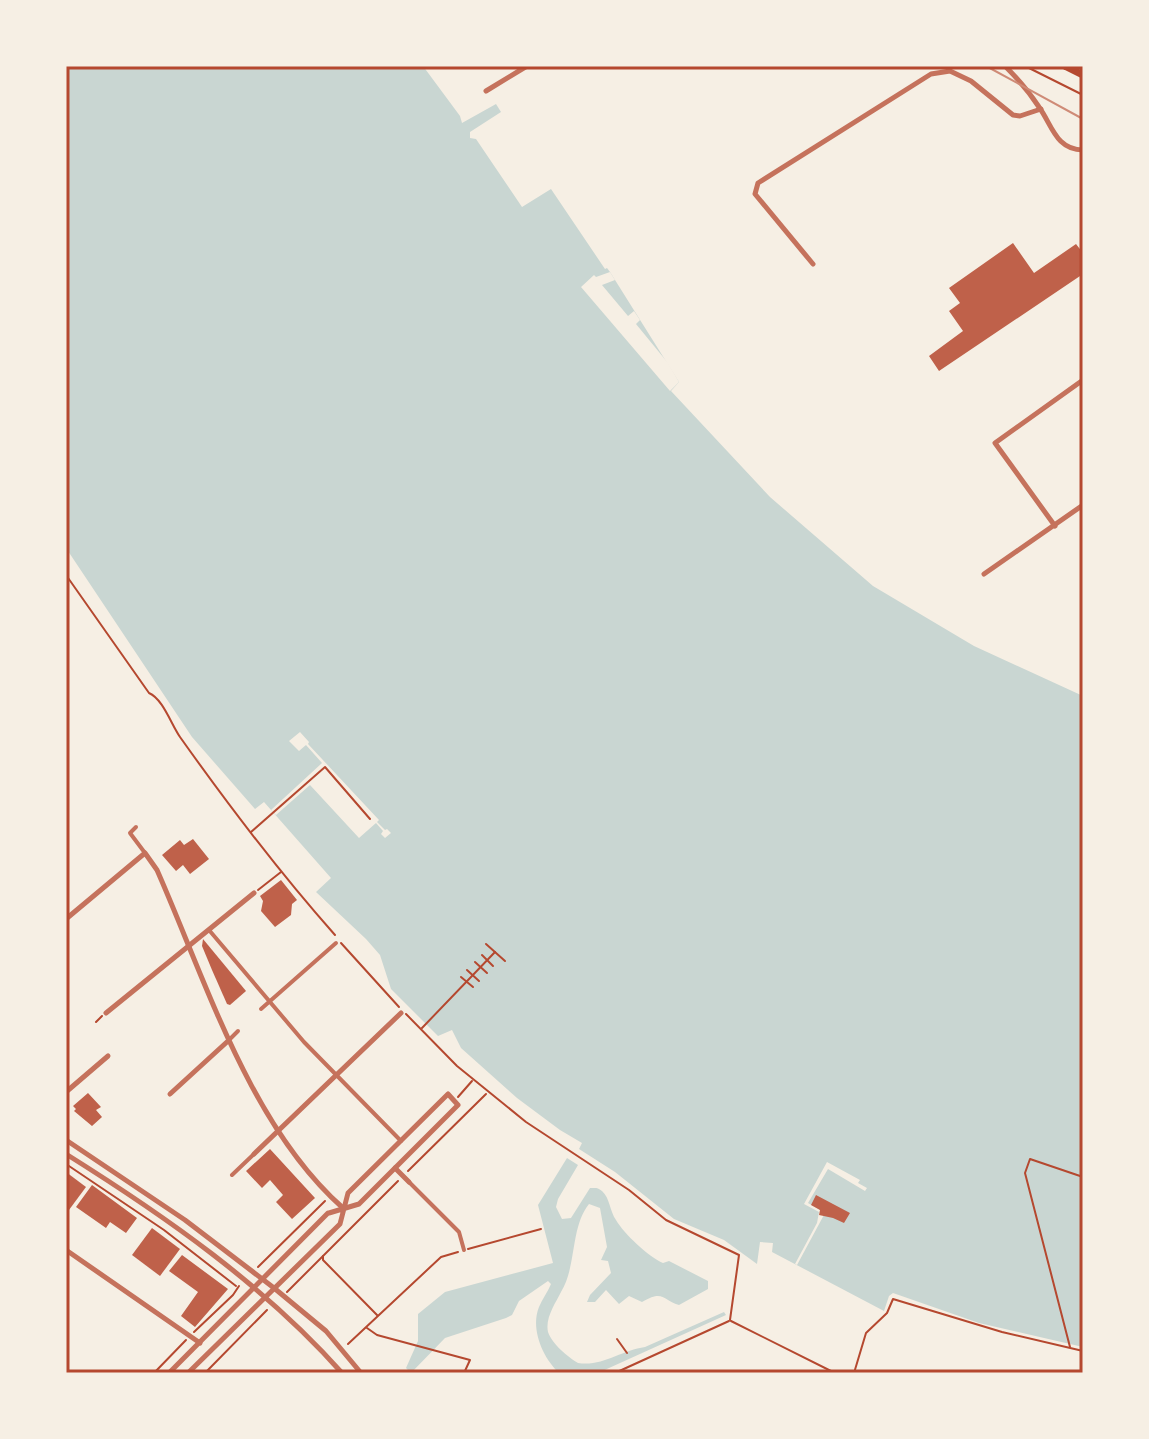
<svg xmlns="http://www.w3.org/2000/svg" width="1149" height="1439" viewBox="0 0 1149 1439" font-family="'Titillium Web',sans-serif">
	<style>
		.water { fill: #c9d6d2 }
		.pier { fill: #f6efe4 }
		.building { fill: #bf614a }
		.lines { fill: none; stroke-linecap: round; stroke-linejoin: round }
		.path { stroke: #b5482f; stroke-width: 2 }
		.pedestrian { stroke: #c5725c; stroke-width: 4 }
		.minor { stroke: #c5725c; stroke-width: 5 }
		.primary { stroke: #b5482f; stroke-width: 7 }
		.tram { stroke: #cf8b77; stroke-width: 2 }
		.neatline { fill: none; stroke: #b5482f; stroke-width: 3 }
	</style>
	<rect width="100%" height="100%" fill="#f6efe4"/>
	<g class="water">
		<path d="M66 66H423L460 116 462 123 496 104 501 112 470 132V138L476 139 522 207 551 189 605 269 607 268 610 272 679 382 671 391 770 497 873 586 974 646 1083 696V1347L979 1323 893 1293 889 1296 884 1311 772 1252 773 1243 760 1242 757 1264 724 1240 674 1219 615 1172 579 1149 582 1143 560 1130 517 1098 461 1048 452 1030 438 1036 391 989 380 955 366 939 316 892 331 878 264 802 255 809 192 737 66 548Z"/>
		<path d="M567 1158 578 1165 558 1199 556 1207 562 1219 571 1218 590 1188C596 1188 597 1187 602 1191 610 1198 610 1212 616 1220 624 1234 649 1257 663 1263L669 1261 708 1281V1289L679 1305C662 1300 664 1289 642 1302L629 1296 619 1304 606 1290 595 1302H587L590 1295 611 1273 608 1261 601 1260 607 1247 600 1208 589 1204C570 1228 577 1266 561 1292 555 1304 545 1318 548 1332 552 1344 568 1357 578 1363 602 1367 622 1350 645 1347L724 1312 726 1315 598 1373H559C543 1358 530 1329 539 1307 542 1299 548 1292 551 1284L548 1281 519 1301 512 1315 506 1318 445 1338 411 1373 406 1368 418 1341V1314L445 1292 553 1263 538 1205Z"/>
	</g>
	<g class="pier">
		<path d="M610 272 615 280 602 285 628 316 634 311 640 320 636 324 668 363 679 382 670 391 581 287 594 275 596 277Z"/>
		<path d="M300 732 309 742 308 744 379 820 377 822 385 830 387 829 391 833 385 838 381 834 383 831 376 823 359 838 310 785 276 815 271 810 322 763 306 745 299 751 289 741Z"/>
		<path d="M827 1162 860 1180 858 1183 867 1188 865 1191 828 1169 808 1203 825 1213 797 1265 795 1264 817 1223 819 1212 804 1204Z"/>
	</g>
	<g class="building">
		<path d="M1013 243 1034 273 1076 244 1083 253V274L939 371 929 356 963 331 949 311 960 303 949 288Z"/>
		<path d="M193 839 209 859 190 874 183 865 176 871 162 855 180 840 184 845Z"/>
		<path d="M281 880 297 900 292 904 291 915 275 927 261 911 263 901 260 896Z"/>
		<path d="M203 939 246 991 230 1005 227 1004 212 970 202 946Z"/>
		<path d="M88 1093 101 1107 96 1110 102 1117 92 1126 74 1111 76 1109 73 1106Z"/>
		<path d="M270 1149 315 1198 292 1219 276 1202 283 1195 270 1180 262 1188 246 1171Z"/>
		<path d="M66 1172 86 1187 66 1214Z"/>
		<path d="M92 1185 137 1218 126 1233 110 1222 106 1228 76 1207Z"/>
		<path d="M816 1195 850 1213 844 1223 833 1218 819 1215 820 1210 811 1205Z"/>
		<path d="M152 1228 180 1249 160 1276 132 1255Z"/>
		<path d="M182 1255 228 1289 195 1327 181 1316 198 1292 169 1271Z"/>
	</g>
	<g class="lines">
		<g class="path">
			<path d="M1025 66 1083 95"/>
			<path d="M66 575 149 693C163 699 171 724 180 737 229 806 279 872 335 935"/>
			<path d="M251 832 325 767 370 819"/>
			<path d="M258 890 281 872"/>
			<path d="M341 943 399 1007"/>
			<path d="M486 944 505 961"/>
			<path d="M482 955 493 966"/>
			<path d="M475 962 487 973"/>
			<path d="M467 970 479 981"/>
			<path d="M461 977 473 987"/>
			<path d="M406 1014 457 1066 526 1122 629 1190 666 1220 739 1255 730 1320"/>
			<path d="M96 1022 102 1016"/>
			<path d="M422 1028 495 952"/>
			<path d="M458 1097 472 1081"/>
			<path d="M66 1164 164 1230 236 1286"/>
			<path d="M408 1171 486 1094"/>
			<path d="M468 1249 541 1229"/>
			<path d="M323 1256V1260L377 1315"/>
			<path d="M258 1267 325 1201"/>
			<path d="M287 1292 398 1181"/>
			<path d="M731 1321 835 1373"/>
			<path d="M367 1328 377 1335 470 1360 464 1373"/>
			<path d="M194 1332 233 1295 239 1286"/>
			<path d="M617 1339 627 1353"/>
			<path d="M348 1344 441 1257 458 1252"/>
			<path d="M1070 1347 1025 1173 1030 1159 1083 1177"/>
			<path d="M154 1373 186 1340"/>
			<path d="M205 1373 267 1310"/>
			<path d="M615 1373 729 1321"/>
			<path d="M854 1373 866 1333 887 1313 893 1299 1002 1332 1083 1351"/>
		</g>
		<g class="pedestrian">
			<path d="M136 827 130 833 145 853"/>
			<path d="M209 930 304 1042 401 1141"/>
			<path d="M261 1009 336 943"/>
			<path d="M229 1040 238 1031"/>
			<path d="M232 1175 254 1154"/>
			<path d="M409 1182 459 1232 464 1250"/>
		</g>
		<g class="minor">
			<path d="M1005 66C1018 79 1029 92 1039 107 1052 125 1056 150 1083 150"/>
			<path d="M486 91 527 66"/>
			<path d="M813 264 755 194 758 183 931 74 950 71 971 81 1013 115 1020 116 1041 109"/>
			<path d="M1055 526 995 443 1083 380"/>
			<path d="M984 574 1083 505"/>
			<path d="M66 919 145 853 157 870C206 981 250 1126 343 1208"/>
			<path d="M106 1013 254 893"/>
			<path d="M66 1092 108 1056"/>
			<path d="M170 1094 228 1041"/>
			<path d="M66 1140 185 1220 274 1288 326 1331 361 1373"/>
			<path d="M66 1154C165 1216 264 1285 342 1373"/>
			<path d="M254 1154 401 1013"/>
			<path d="M395 1168 409 1182"/>
			<path d="M66 1250 200 1343"/>
			<path d="M169 1373 328 1213H329L359 1204 458 1105 448 1094 348 1193 340 1224 188 1373"/>
		</g>
		<path class="primary" d="M1065 66 1083 75"/>
		<path class="tram" d="M986 66 1083 119"/>
	</g>
	<rect width="1149" height="1439" fill="none" stroke="#f6efe4" stroke-width="136"/>
	<rect x="68" y="68" width="1013" height="1303" class="neatline"/>
</svg>
